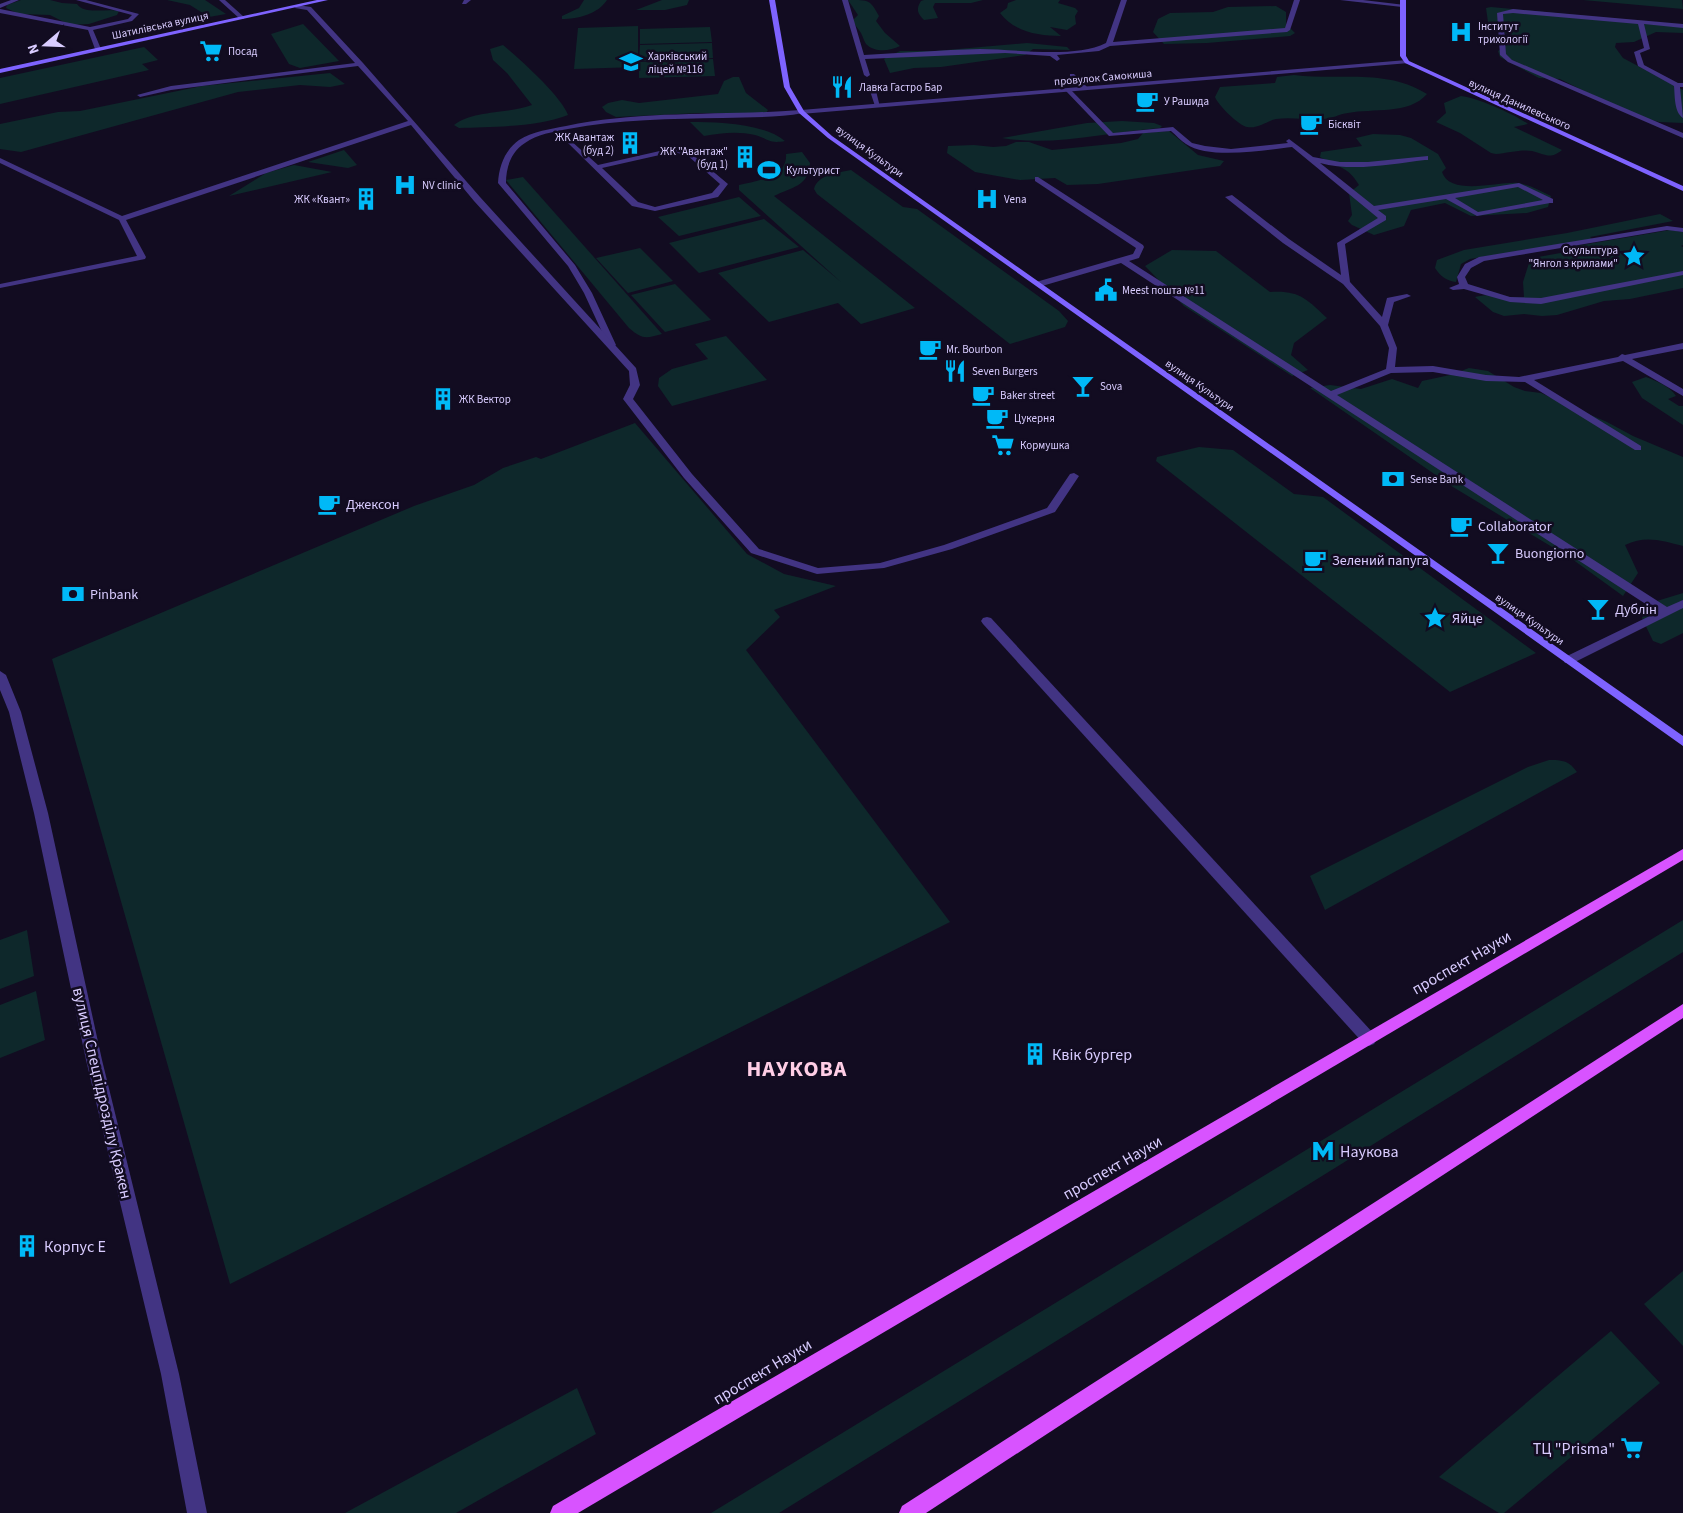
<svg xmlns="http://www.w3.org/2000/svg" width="1683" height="1513" viewBox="0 0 1683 1513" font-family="'Source Sans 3',sans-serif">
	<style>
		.green { fill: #0e282b }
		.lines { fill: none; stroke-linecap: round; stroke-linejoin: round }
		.lane { fill: #423483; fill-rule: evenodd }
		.street { fill: #423483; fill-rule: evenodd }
		.secondary { fill: #7e63ff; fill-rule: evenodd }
		.primary { fill: #d853ff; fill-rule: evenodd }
		.labels { text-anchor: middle; stroke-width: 5; stroke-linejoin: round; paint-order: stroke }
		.far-street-label { font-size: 11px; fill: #d9ccff; stroke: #120c21 }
		.far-poi-label { font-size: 11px; fill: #d9ccff; stroke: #120c21; text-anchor: start }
		.poi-label { font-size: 14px; fill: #d9ccff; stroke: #120c21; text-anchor: start }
		.near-street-label { font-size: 16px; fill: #d9ccff; stroke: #120c21 }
		.near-poi-label { font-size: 16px; fill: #d9ccff; stroke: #120c21; text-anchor: start }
		.near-district-label { font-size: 22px; font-weight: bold; letter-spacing: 1px; fill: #ffcee6; stroke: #120c21 }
	</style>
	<rect width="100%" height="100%" fill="#120c21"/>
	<g class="green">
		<path d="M21 0H50L62 3 77 4C84 15 106 8 119 11L117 15 89 24 70 25 50 15 19 14 6 8 7 5Z"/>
		<path d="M167 0H205L226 14 209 17 190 5Z"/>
		<path d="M584 0H607C598 14 578 19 562 19V16L579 8Z"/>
		<path d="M662 0H689L687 5 665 10H636Z"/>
		<path d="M848 0C870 0 870 0 879 16L876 21 885 33 900 46C890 51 875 53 866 44 864 41 863 37 861 33 858 28 855 26 853 20L858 15Z"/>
		<path d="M924 0H983L971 3H935L933 7 938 18 924 20C917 13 916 9 921 1Z"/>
		<path d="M1016 0H1060L1058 3 1075 8 1078 11 1075 16 1076 24 1067 30 1050 27 1061 36C1039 36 1014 32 1000 13L1007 8 1008 3Z"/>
		<path d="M1583 0H1682L1683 9Z"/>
		<path d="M1276 6 1286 12V24L1295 33 1290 36 1207 43 1164 44 1153 32 1158 19 1170 13 1213 12 1228 7Z"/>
		<path d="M1491 7 1683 25V33L1656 32 1634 42 1616 43 1615 47 1623 58 1683 90V123L1659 122 1630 114 1560 79 1539 78 1500 57 1498 51 1511 41 1520 37 1489 29 1486 8Z"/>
		<path d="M303 24 339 61 300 68 289 64 271 34Z"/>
		<path d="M638 26V67L574 69 578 28Z"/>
		<path d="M710 27 712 42 640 44V29Z"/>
		<path d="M712 43 713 58 639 61 640 45Z"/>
		<path d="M1027 43 1067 47 1070 50 1033 49 1025 55 941 67 914 68 890 73 884 59 900 51H935Z"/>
		<path d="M503 45C520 59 562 97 568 115 539 127 491 127 459 128L454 125C472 110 508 114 532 105L507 73 493 60 490 49Z"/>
		<path d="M144 47 158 60 142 64 149 70 0 104V78Z"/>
		<path d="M713 59 715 76 639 78V62Z"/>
		<path d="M330 73 345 84 330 87 300 85 238 92 21 152 0 149V124L58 112 80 111 202 86Z"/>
		<path d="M1294 75C1340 81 1385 68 1427 94 1409 115 1373 108 1348 113 1339 114 1332 119 1322 119 1307 120 1291 117 1276 119 1267 121 1258 129 1247 127 1238 125 1218 105 1215 97L1220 87 1275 83 1277 77Z"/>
		<path d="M733 77H739L746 93 768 110 766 113H699L616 117 606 112 602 107 608 103 622 100 639 103 718 94 724 81Z"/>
		<path d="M1461 96C1478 98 1514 114 1528 124L1514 127 1562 150C1550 160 1545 154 1532 151 1522 149 1507 153 1496 154L1491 153 1460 133 1436 122 1446 113 1444 103Z"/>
		<path d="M1122 121 1154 123 1162 126 1160 128C1108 132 1054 147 1002 138L1087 123Z"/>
		<path d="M690 122C717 122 763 123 785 141 769 144 769 139 755 135 738 131 721 133 704 136Z"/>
		<path d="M1169 131 1198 155 1224 161 1220 166 1098 184 1067 185 1055 178 1020 180 975 172 947 153 948 146 974 145 993 147 1006 146 1016 142H1029L1052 150 1121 143 1138 139 1143 133Z"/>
		<path d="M1373 134 1400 135 1411 138 1438 154 1446 168 1442 172C1450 197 1500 181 1518 183 1530 185 1540 191 1551 196L1548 207 1527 213 1471 216 1445 203 1411 210 1404 226 1374 235 1352 225 1348 221 1352 215 1349 193 1359 185C1348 166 1337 167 1320 157L1321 152 1362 146 1356 138Z"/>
		<path d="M344 150 357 165 348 168 308 162Z"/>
		<path d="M802 152 810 163C809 187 791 187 774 196L915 308 861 324 838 303 769 322 718 273 803 250 841 282 739 190V185C756 181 788 178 786 154Z"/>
		<path d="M294 165 332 172 229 196 266 173Z"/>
		<path d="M851 170 903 207 917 209 1059 311 1068 321 1065 327 1010 344 817 194 814 189C818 174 838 173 851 170Z"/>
		<path d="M523 177 662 334C645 339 642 339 629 328L506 180Z"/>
		<path d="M739 197 761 216 679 236 658 217Z"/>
		<path d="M1660 214 1673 221 1590 237 1592 239 1470 259 1461 264 1456 282C1447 281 1440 276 1435 268L1437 260 1464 250 1567 233Z"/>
		<path d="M764 219 799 247 699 273 669 243Z"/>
		<path d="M1670 230 1683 232V245L1681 246 1683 247V288L1630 299 1604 301 1557 315 1542 316 1524 314 1504 316 1493 312 1475 297C1491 292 1508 299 1524 297L1523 282 1529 263 1538 257 1566 252 1576 246Z"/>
		<path d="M640 248 673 281 628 293 596 258Z"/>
		<path d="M1172 250 1216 251 1270 292C1299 290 1307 299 1327 318L1294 343 1291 355 1308 370 1292 376 1184 306 1145 266Z"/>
		<path d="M675 284 711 320 665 332 631 295Z"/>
		<path d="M726 336 767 380 672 406 658 386 659 378 672 369 708 359 695 344Z"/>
		<path d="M1469 368 1488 371 1514 387 1525 391 1541 393 1570 406 1607 422 1633 436 1683 457V546C1662 541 1646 535 1625 545L1638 573 1623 596 1572 559 1453 487 1310 388 1330 385 1361 389 1392 379 1418 388 1422 381 1450 375Z"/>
		<path d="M1646 377C1656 381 1670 386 1676 396L1668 399 1679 406H1683V425L1642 398 1632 382Z"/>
		<path d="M635 423 747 554 784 574 836 586 774 610 780 617 746 650 950 922 230 1284 52 659 414 506 474 485 503 468 536 457 541 459Z"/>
		<path d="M1199 447 1233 450 1294 494 1323 497 1536 653 1450 692 1156 461 1157 457Z"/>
		<path d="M1683 593V633L1661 644 1653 641 1642 618 1647 604Z"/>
		<path d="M1549 760C1563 760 1569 761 1577 772L1325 910 1310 876 1528 767Z"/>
		<path d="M1683 920V952L779 1513H711Z"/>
		<path d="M27 930 34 976 0 989V940Z"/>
		<path d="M36 991 45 1040 0 1058V1005Z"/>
		<path d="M1683 1271V1346L1644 1304Z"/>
		<path d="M1611 1331 1660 1383 1504 1513H1499L1439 1477Z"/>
		<path d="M577 1388 596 1434 456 1513H345Z"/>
	</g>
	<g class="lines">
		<g class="lane">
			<path d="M11 0H19L0 8V4Z"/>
			<path d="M76 0H86L139 14 132 21 93 30 101 49 98 51 95 49 88 30 0 13V9L90 27 128 19 132 15Z"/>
			<path d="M464 0H471L466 4H462Z"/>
			<path d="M842 0H848L864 55C903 53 941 50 980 49 1016 49 1074 59 1106 43L1121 0H1127L1113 42 1285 28 1294 0H1300L1290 30 1287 32 1110 46 1099 51 1057 55 1060 59 1057 61 1050 56 1005 53 865 59 870 75 867 77 864 75Z"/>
			<path d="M1340 0H1363L1405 5 1402 7Z"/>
			<path d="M297 5 311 7 363 63 480 197V201H474L411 125 126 220 146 257 145 259 0 288V284L137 256 119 220 0 163V158L122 216 408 121 358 66 171 90 140 97 137 95 171 86 355 63 307 10 295 8Z"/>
			<path d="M1513 9 1683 24V28L1644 24 1650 49 1640 53 1644 65 1678 83H1683V87H1680L1683 118C1674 112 1675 96 1674 86L1638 66 1634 52 1644 48 1638 24 1513 13 1503 14 1506 54 1512 60 1683 133V138L1508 62 1500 55 1497 13Z"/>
			<path d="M1070 74H1074L1087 87V89H1083L1070 76Z"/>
			<path d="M873 89 876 91 880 107 875 106 870 91Z"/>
			<path d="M1066 89H1070L1113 133 1173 127 1192 143 1205 146 1231 149 1288 143 1286 141 1289 139 1313 157 1340 162H1368L1428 156V160H1425C1391 164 1354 172 1320 163L1374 206 1519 183 1553 199V203H1550L1477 216 1446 199 1378 210 1386 216V220L1345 244 1350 282 1382 317 1387 298 1407 294 1411 296 1394 302 1388 325 1397 348 1395 367 1433 366 1486 375 1519 377 1618 357 1622 354 1625 355 1683 343V349L1632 359 1683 389V396L1623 361 1534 380 1641 446V450H1635L1525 382 1486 381 1433 372 1391 373 1337 395 1667 607 1683 600V608L1573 663H1565L1563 660 1565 657 1658 612 1121 263 1042 286H1036V282L1133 254 1136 248 1035 181V177H1038L1143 245 1144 247 1139 258 1129 261 1331 391 1386 369 1389 348 1380 326 1343 284 1283 243 1225 197 1232 195 1289 239 1341 275 1337 243 1378 218 1292 147C1266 150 1209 160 1186 144 1181 141 1176 135 1171 131L1109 136 1066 91ZM1518 187 1543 200 1478 212 1455 198Z"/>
			<path d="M801 110 803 111V113C778 118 750 117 723 118 671 119 619 119 568 129 553 132 537 134 525 143 511 152 506 167 506 183L575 265 592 293 616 345 612 348 608 345 584 293 568 266 498 183C499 166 505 150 519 140 533 131 551 129 566 126 643 110 723 116 801 110Z"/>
			<path d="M570 140 598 165 673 148 691 153 728 184 718 197 655 211 632 206 568 143 567 142ZM673 152 687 155 720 184 712 193 655 207 638 202 602 168Z"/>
			<path d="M1667 226 1683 228V232L1667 230 1484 261 1471 268 1465 277 1468 284 1510 297 1541 298 1683 271V275L1541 304 1510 302 1464 289 1453 290 1449 288 1459 284 1457 277 1465 264 1479 257Z"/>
			<path d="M987 617 991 618 1374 1034 1377 1039 1374 1044 1369 1046 1364 1044 983 624 981 621 983 618Z"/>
		</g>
		<g class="street">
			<path d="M219 0H225L244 17V19H240Z"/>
			<path d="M1407 60 1409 63 801 114 798 112 801 110Z"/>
			<path d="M474 197H480L636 368 640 385 633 399 692 474 759 549 818 568 880 563 944 545 1047 508 1070 474 1074 473 1079 476 1055 512 952 549 884 568 817 574 751 553 684 478 623 399 630 385 629 371 474 201Z"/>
			<path d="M0 671 6 675 21 712 48 813 102 1060 179 1374 207 1513H187L161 1374 86 1060 34 813 9 712 0 690Z"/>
		</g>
		<g class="secondary">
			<path d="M317 0H328L0 73V69Z"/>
			<path d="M769 0H775L790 87 804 111 832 136 1683 736V746L828 138 799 113 784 87Z"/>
			<path d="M1400 0H1406V56L1409 61 1683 186V191L1405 63 1400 56Z"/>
		</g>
		<g class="primary">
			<path d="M1683 849V860L578 1513H550L553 1506 693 1424Z"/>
			<path d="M1683 1004V1018L926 1513H899L902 1506Z"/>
		</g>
	</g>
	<defs>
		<symbol id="hospital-bare" viewBox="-9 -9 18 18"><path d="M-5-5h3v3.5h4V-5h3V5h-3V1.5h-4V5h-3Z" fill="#00b9f7" stroke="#120c21" stroke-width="2.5" paint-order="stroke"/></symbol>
		<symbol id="supermarket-bare" viewBox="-9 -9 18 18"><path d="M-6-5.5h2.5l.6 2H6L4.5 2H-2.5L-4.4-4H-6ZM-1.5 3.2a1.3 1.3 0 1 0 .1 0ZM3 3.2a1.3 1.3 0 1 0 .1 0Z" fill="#00b9f7" stroke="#120c21" stroke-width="2.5" paint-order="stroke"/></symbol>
		<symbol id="school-bare" viewBox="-9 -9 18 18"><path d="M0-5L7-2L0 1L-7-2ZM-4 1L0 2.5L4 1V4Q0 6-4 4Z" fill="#00b9f7" stroke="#120c21" stroke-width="2.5" paint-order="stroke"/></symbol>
		<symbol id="restaurant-bare" viewBox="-9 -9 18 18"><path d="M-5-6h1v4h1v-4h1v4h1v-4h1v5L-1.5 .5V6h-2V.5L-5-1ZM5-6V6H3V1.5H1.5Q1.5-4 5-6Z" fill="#00b9f7" stroke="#120c21" stroke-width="2.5" paint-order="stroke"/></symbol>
		<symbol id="cafe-bare" viewBox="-9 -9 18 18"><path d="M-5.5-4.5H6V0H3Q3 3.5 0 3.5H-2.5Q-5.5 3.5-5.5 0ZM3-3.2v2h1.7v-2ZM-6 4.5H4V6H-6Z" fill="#00b9f7" stroke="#120c21" stroke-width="2.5" paint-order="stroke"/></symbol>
		<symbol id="building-bare" viewBox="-9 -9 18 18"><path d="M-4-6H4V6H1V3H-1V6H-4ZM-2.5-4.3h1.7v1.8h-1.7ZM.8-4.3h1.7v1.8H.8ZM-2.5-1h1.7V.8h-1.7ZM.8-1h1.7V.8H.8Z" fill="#00b9f7" stroke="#120c21" stroke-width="2.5" paint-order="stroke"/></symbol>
		<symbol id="stadium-bare" viewBox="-9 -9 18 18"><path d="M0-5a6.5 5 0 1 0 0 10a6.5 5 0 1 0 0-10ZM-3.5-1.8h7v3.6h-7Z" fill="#00b9f7" stroke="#120c21" stroke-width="2.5" paint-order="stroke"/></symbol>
		<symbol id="sight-bare" viewBox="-9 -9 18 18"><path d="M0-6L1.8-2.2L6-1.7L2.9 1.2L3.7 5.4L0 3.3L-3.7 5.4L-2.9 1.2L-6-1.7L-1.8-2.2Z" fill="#00b9f7" stroke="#120c21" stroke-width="2.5" paint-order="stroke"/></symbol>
		<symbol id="civic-bare" viewBox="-9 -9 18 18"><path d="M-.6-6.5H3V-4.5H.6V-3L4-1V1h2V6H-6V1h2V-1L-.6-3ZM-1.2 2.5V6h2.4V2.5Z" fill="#00b9f7" stroke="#120c21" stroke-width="2.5" paint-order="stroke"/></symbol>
		<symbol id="bar-bare" viewBox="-9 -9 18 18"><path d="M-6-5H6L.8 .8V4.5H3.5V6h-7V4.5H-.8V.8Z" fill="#00b9f7" stroke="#120c21" stroke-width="2.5" paint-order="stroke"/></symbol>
		<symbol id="bank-bare" viewBox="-9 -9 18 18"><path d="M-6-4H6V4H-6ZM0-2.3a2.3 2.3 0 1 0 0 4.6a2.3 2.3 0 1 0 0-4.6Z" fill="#00b9f7" stroke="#120c21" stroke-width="2.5" paint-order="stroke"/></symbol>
		<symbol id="metro-bare" viewBox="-9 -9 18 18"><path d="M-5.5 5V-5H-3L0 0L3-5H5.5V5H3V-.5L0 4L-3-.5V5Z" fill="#00b9f7" stroke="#120c21" stroke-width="2.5" paint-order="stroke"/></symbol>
	</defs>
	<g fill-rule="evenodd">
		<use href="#hospital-bare" x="1445" y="16" width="32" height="32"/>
		<use href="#supermarket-bare" x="195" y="35" width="32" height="32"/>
		<use href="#school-bare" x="615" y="46" width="32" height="32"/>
		<use href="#restaurant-bare" x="826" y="71" width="32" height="32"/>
		<use href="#cafe-bare" x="1131" y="85" width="32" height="32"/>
		<use href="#cafe-bare" x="1295" y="108" width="32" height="32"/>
		<use href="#building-bare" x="614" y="127" width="32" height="32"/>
		<use href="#building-bare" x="729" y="141" width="32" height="32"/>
		<use href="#stadium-bare" x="753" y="154" width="32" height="32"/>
		<use href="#hospital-bare" x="389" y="169" width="32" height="32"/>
		<use href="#building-bare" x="350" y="183" width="32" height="32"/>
		<use href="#hospital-bare" x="971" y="183" width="32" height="32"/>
		<use href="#sight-bare" x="1618" y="240" width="32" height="32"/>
		<use href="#civic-bare" x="1090" y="274" width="32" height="32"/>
		<use href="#cafe-bare" x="914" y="333" width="32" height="32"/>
		<use href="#restaurant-bare" x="939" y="355" width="32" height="32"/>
		<use href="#bar-bare" x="1067" y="370" width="32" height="32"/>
		<use href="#cafe-bare" x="967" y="379" width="32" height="32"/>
		<use href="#building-bare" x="427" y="383" width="32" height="32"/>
		<use href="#cafe-bare" x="981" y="402" width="32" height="32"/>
		<use href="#supermarket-bare" x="987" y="429" width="32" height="32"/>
		<use href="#bank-bare" x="1377" y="463" width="32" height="32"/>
		<use href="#cafe-bare" x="313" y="488" width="32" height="32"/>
		<use href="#cafe-bare" x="1445" y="510" width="32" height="32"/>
		<use href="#bar-bare" x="1482" y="537" width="32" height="32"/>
		<use href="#cafe-bare" x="1299" y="544" width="32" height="32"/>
		<use href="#bank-bare" x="57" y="578" width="32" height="32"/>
		<use href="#bar-bare" x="1582" y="593" width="32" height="32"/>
		<use href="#sight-bare" x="1419" y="602" width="32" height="32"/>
		<use href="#building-bare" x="1019" y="1038" width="32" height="32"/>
		<use href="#metro-bare" x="1307" y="1135" width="32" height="32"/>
		<use href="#building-bare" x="11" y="1230" width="32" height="32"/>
		<use href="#supermarket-bare" x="1616" y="1432" width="32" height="32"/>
	</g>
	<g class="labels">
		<g class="far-street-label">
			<text transform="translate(160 25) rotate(-12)" y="4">Шатилівська вулиця</text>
			<text transform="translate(1103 77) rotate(-5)" y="4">провулок Самокиша</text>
			<text transform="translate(1520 104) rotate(24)" y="4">вулиця Данилевського</text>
			<text transform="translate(870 151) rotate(36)" y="4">вулиця Культури</text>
			<text transform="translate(1200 385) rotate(35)" y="4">вулиця Культури</text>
			<text transform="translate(1530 619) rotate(35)" y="4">вулиця Культури</text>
		</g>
		<g class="far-poi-label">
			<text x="1478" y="30">Інститут<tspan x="1478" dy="13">трихології</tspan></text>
			<text x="228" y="55">Посад</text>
			<text x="648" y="60">Харківський<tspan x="648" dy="13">ліцей №116</tspan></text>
			<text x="859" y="91">Лавка Гастро Бар</text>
			<text x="1164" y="105">У Рашида</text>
			<text x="1328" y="128">Бісквіт</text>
			<text x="614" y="141" text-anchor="end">ЖК Авантаж<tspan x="614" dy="13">(буд 2)</tspan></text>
			<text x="728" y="155" text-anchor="end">ЖК "Авантаж"<tspan x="728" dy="13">(буд 1)</tspan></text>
			<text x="786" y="174">Культурист</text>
			<text x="422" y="189">NV clinic</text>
			<text x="350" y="203" text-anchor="end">ЖК «Квант»</text>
			<text x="1004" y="203">Vena</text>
			<text x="1618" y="254" text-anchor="end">Скульптура<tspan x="1618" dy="13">"Янгол з крилами"</tspan></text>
			<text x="1122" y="294">Meest пошта №11</text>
			<text x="946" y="353">Mr. Bourbon</text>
			<text x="972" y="375">Seven Burgers</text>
			<text x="1100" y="390">Sova</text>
			<text x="1000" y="399">Baker street</text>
			<text x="459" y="403">ЖК Вектор</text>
			<text x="1014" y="422">Цукерня</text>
			<text x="1020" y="449">Кормушка</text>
			<text x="1410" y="483">Sense Bank</text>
		</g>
		<g class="poi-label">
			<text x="346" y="509">Джексон</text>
			<text x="1478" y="531">Collaborator</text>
			<text x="1515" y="558">Buongiorno</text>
			<text x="1332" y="565">Зелений папуга</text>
			<text x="90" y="599">Pinbank</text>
			<text x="1615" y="614">Дублін</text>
			<text x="1452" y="623">Яйце</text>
		</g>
		<g class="near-street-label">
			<text transform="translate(1461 962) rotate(-30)" y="6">проспект Науки</text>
			<text transform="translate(103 1093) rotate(77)" y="6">вулиця Спецпідрозділу Кракен</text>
			<text transform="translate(1112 1167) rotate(-30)" y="6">проспект Науки</text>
			<text transform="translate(762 1371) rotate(-31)" y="6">проспект Науки</text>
		</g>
		<g class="near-poi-label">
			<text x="1052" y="1060">Квік бургер</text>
			<text x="1340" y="1157">Наукова</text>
			<text x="44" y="1252">Корпус E</text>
			<text x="1615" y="1454" text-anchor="end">ТЦ "Prisma"</text>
		</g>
		<g class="near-district-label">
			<text x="797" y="1076">НАУКОВА</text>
		</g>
	</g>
	<g transform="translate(45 45) rotate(251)" stroke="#120c21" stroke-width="4" paint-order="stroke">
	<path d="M0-4L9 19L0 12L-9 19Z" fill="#d9ccff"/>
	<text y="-8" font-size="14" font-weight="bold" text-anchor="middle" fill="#d9ccff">N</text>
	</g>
</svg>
